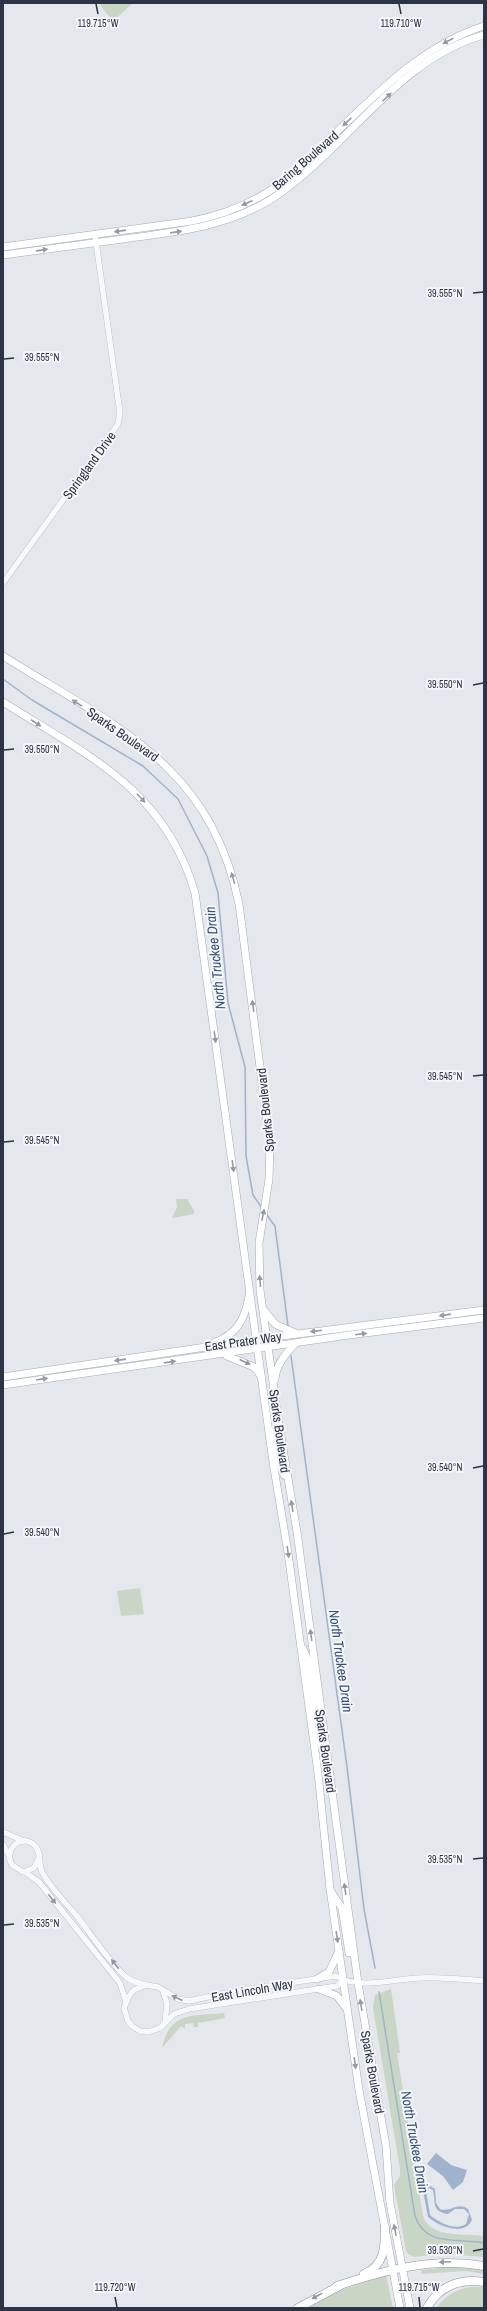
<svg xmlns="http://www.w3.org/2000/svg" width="487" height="2311" viewBox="0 0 487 2311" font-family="'Archivo Narrow',sans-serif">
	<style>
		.green { fill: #c9d6c5 }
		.water { fill: #9fb4cc; fill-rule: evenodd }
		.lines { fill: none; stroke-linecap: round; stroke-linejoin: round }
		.stream { stroke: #9fb4cc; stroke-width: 1.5 }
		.minor-casing { stroke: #a9aeb7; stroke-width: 6 }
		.major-casing { stroke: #a3abb8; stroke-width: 8 }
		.highway-casing { stroke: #8b94a3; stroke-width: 9 }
		.minor { stroke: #f7f8fa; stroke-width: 5.5 }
		.major { stroke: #fff; stroke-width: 7 }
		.highway { stroke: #fff; stroke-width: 8 }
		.oneway { fill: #959aa2 }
		.oneway2 { fill: #9196a0 }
		.ticks { fill: none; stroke: #2b3445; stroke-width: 1.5 }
		.labels { text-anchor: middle; stroke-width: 4; stroke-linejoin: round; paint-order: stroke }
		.street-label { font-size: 13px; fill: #2b3445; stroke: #f4f6f9 }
		.water-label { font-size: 14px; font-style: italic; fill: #34527a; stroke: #f4f6f9 }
		.ticks-label { font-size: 10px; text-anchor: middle; fill: #2b3445; stroke: #f4f6f9; stroke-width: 4; stroke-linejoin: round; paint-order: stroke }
	</style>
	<rect width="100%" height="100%" fill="#e4e7ec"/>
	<g class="green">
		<path d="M101 3H133L113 21 100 5Z"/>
		<path d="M176 1199H187L194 1211V1214L172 1218 177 1207Z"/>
		<path d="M140 1588 144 1614 121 1616 117 1591Z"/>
		<path d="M391 1989 400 2053H397L423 2216C431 2239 465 2233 484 2236V2257L444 2254 414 2257 408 2254 406 2251 394 2185 400 2176V2169L373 2008 375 1995Z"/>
		<path d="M224 2013 225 2018 198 2023V2027H194L193 2023 185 2024V2029L181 2026 162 2048C169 2011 195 2016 224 2013Z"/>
		<path d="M457 2266 484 2270V2274L465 2271 421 2274 422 2270Z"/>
		<path d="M386 2275 393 2308H306L341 2290Z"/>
		<path d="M484 2287V2308H436C448 2292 464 2285 484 2287Z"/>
	</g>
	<g class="water">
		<path d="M436 2153 451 2165 467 2170 463 2182 453 2190 443 2176 427 2164Z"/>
		<path d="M429 2185 435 2189 436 2203 440 2209C450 2213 458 2201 468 2209L472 2220C464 2237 438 2226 428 2217L423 2191ZM429 2188 433 2190C436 2203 431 2211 448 2214L455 2209H464L469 2214 466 2224C456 2231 439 2223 430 2215L426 2191Z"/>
	</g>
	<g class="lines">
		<g class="stream">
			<path d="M3 679 32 700 143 766 178 799 207 856 218 893 228 1003 245 1067 246 1156 253 1195 262 1208"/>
			<path d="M266 1214 275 1226 288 1326"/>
			<path d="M291 1356 347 1767 364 1909 375 1968"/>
			<path d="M379 1992 415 2216C426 2248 457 2237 484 2243"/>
		</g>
		<defs>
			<g id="minor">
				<path d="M3 583 118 424 120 413 95 235"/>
				<path d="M3 1832 24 1841"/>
				<path d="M3 1844 8 1854"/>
				<path d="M39 1858 34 1868 23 1872 12 1865C3 1849 22 1832 35 1846 42 1853 38 1863 42 1872 50 1887 65 1902 76 1915 91 1934 108 1961 126 1977 131 1981 138 1983 145 1985"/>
				<path d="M25 1872 39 1882 120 1983 126 2002"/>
				<path d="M343 1980 337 1986 189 2009 174 2014 160 2028 148 2032 140 2031 132 2026 128 2021 124 2008 129 1996 134 1990 146 1985 158 1987 178 1999 189 2001 236 1991 336 1976C359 1990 393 1979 419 1978 440 1977 462 1979 484 1981"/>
				<path d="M163 1991 167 2004 165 2022"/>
			</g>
			<g id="major">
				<path d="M3 247 192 221C219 216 245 206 268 192 287 180 303 164 319 149 369 102 417 47 484 26"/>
				<path d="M3 255C43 250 83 244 123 239 175 232 228 227 273 198 345 151 398 58 484 35"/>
				<path d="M3 656C114 726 210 763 239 904L270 1145 269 1179 259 1243 260 1290 279 1425 297 1532 358 1983 386 2146 390 2203 410 2308"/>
				<path d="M3 702C88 756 165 789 195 893L273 1462 288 1553 318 1773 330 1889 359 2090 400 2308"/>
				<path d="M264 1310 275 1324 295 1333"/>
				<path d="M213 1343C237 1335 245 1319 249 1296"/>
				<path d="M227 1356 254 1367 261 1376"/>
				<path d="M3 1377 267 1338 484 1310"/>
				<path d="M275 1379C276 1365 285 1354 295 1344"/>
				<path d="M3 1385 349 1335 484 1318"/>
				<path d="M270 1431 275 1435 279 1462 284 1475"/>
				<path d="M303 1649 308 1660 316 1721"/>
				<path d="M317 1731 324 1754"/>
				<path d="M332 1893 342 1908 349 1953"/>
				<path d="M317 1979 329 1972 338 1953"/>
				<path d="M319 1989 337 1996 346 2008"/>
			</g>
			<g id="highway">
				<path d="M364 2274C385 2265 385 2247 385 2227"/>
				<path d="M337 2286C385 2270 433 2257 484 2266"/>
				<path d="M298 2308 341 2285"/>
				<path d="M427 2308C439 2286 460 2278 484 2282"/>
			</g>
		</defs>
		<use href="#minor" class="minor-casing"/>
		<use href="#major" class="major-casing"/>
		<use href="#highway" class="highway-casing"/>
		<use href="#minor" class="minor"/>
		<use href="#major" class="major"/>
		<use href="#highway" class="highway"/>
	</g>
	<defs><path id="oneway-solid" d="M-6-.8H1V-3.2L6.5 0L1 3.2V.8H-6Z"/></defs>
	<g class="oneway">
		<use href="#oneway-solid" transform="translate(448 41) rotate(153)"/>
		<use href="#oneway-solid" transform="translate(387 97) rotate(-43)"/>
		<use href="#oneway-solid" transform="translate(347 122) rotate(137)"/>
		<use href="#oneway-solid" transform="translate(247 203) rotate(155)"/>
		<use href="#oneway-solid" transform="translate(120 231) rotate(172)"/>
		<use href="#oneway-solid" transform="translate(176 232) rotate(-8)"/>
		<use href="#oneway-solid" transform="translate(42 250) rotate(-8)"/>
		<use href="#oneway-solid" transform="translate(77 703) rotate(-148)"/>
		<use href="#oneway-solid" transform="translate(36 723) rotate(33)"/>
		<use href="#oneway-solid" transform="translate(141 798) rotate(46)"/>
		<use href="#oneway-solid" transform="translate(233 878) rotate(-106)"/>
		<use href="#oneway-solid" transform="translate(253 1006) rotate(-98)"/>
		<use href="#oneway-solid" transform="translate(215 1037) rotate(82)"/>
		<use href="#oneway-solid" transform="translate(233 1166) rotate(82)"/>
		<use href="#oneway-solid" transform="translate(263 1215) rotate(-79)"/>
		<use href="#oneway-solid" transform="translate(260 1281) rotate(-95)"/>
		<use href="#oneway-solid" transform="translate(445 1315) rotate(172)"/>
		<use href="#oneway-solid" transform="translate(316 1331) rotate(173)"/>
		<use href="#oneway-solid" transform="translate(361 1334) rotate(-7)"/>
		<use href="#oneway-solid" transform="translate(120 1360) rotate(172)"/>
		<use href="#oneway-solid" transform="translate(170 1362) rotate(-8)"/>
		<use href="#oneway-solid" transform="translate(245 1362) rotate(25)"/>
		<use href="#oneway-solid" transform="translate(42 1379) rotate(-9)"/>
		<use href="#oneway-solid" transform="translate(292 1506) rotate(-100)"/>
		<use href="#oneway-solid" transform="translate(288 1552) rotate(82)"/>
		<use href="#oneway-solid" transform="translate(311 1635) rotate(-98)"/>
		<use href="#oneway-solid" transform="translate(345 1889) rotate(-98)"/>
		<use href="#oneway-solid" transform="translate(337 1937) rotate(82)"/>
		<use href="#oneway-solid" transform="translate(361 2005) rotate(-99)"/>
		<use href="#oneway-solid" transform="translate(355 2063) rotate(82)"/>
		<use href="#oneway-solid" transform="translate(395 2230) rotate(-101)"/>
		<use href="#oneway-solid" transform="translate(445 2262) rotate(178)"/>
		<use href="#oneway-solid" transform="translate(317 2296) rotate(151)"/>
	</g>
	<g class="oneway2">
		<use href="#oneway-solid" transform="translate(52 1899) rotate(51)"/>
		<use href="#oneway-solid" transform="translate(115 1964) rotate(-128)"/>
		<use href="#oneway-solid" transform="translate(177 1998) rotate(-156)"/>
	</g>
	<path class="ticks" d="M96 4 98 14M399 4 401 14M473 293 483 292M4 359 14 358M473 685 483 683M4 750 14 749M473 1076 483 1075M4 1142 14 1141M473 1468 483 1466M4 1534 14 1532M473 1859 483 1858M4 1925 14 1924M473 2251 483 2249M115 2297 117 2307M419 2297 420 2307"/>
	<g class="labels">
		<g class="street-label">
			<text transform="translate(305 160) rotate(-41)" y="5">Baring Boulevard</text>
			<text transform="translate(89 465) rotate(-54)" y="5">Springland Drive</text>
			<text transform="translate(123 734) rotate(35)" y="5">Sparks Boulevard</text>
			<text transform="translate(265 1110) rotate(-96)" y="5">Sparks Boulevard</text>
			<text transform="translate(243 1341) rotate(-8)" y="5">East Prater Way</text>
			<text transform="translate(280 1431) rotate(82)" y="5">Sparks Boulevard</text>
			<text transform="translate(326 1751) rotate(82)" y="5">Sparks Boulevard</text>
			<text transform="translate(252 1990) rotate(-10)" y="5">East Lincoln Way</text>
			<text transform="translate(373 2072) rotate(80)" y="5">Sparks Boulevard</text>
		</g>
		<g class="water-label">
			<text transform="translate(215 958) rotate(-96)" y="5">North Truckee Drain</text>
			<text transform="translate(341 1661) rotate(82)" y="5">North Truckee Drain</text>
			<text transform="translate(415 2142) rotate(80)" y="5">North Truckee Drain</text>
		</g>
	</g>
	<g class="ticks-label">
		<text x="98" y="27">119.715°W</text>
		<text x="401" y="27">119.710°W</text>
		<text x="445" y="297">39.555°N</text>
		<text x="42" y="361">39.555°N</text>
		<text x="445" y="688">39.550°N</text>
		<text x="42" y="753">39.550°N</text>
		<text x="445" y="1080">39.545°N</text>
		<text x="42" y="1144">39.545°N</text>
		<text x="445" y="1471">39.540°N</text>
		<text x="42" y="1536">39.540°N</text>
		<text x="445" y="1863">39.535°N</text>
		<text x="42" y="1927">39.535°N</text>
		<text x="445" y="2254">39.530°N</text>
		<text x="115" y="2291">119.720°W</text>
		<text x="419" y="2291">119.715°W</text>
	</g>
	<rect width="487" height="2311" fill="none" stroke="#2b3445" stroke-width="8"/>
</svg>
